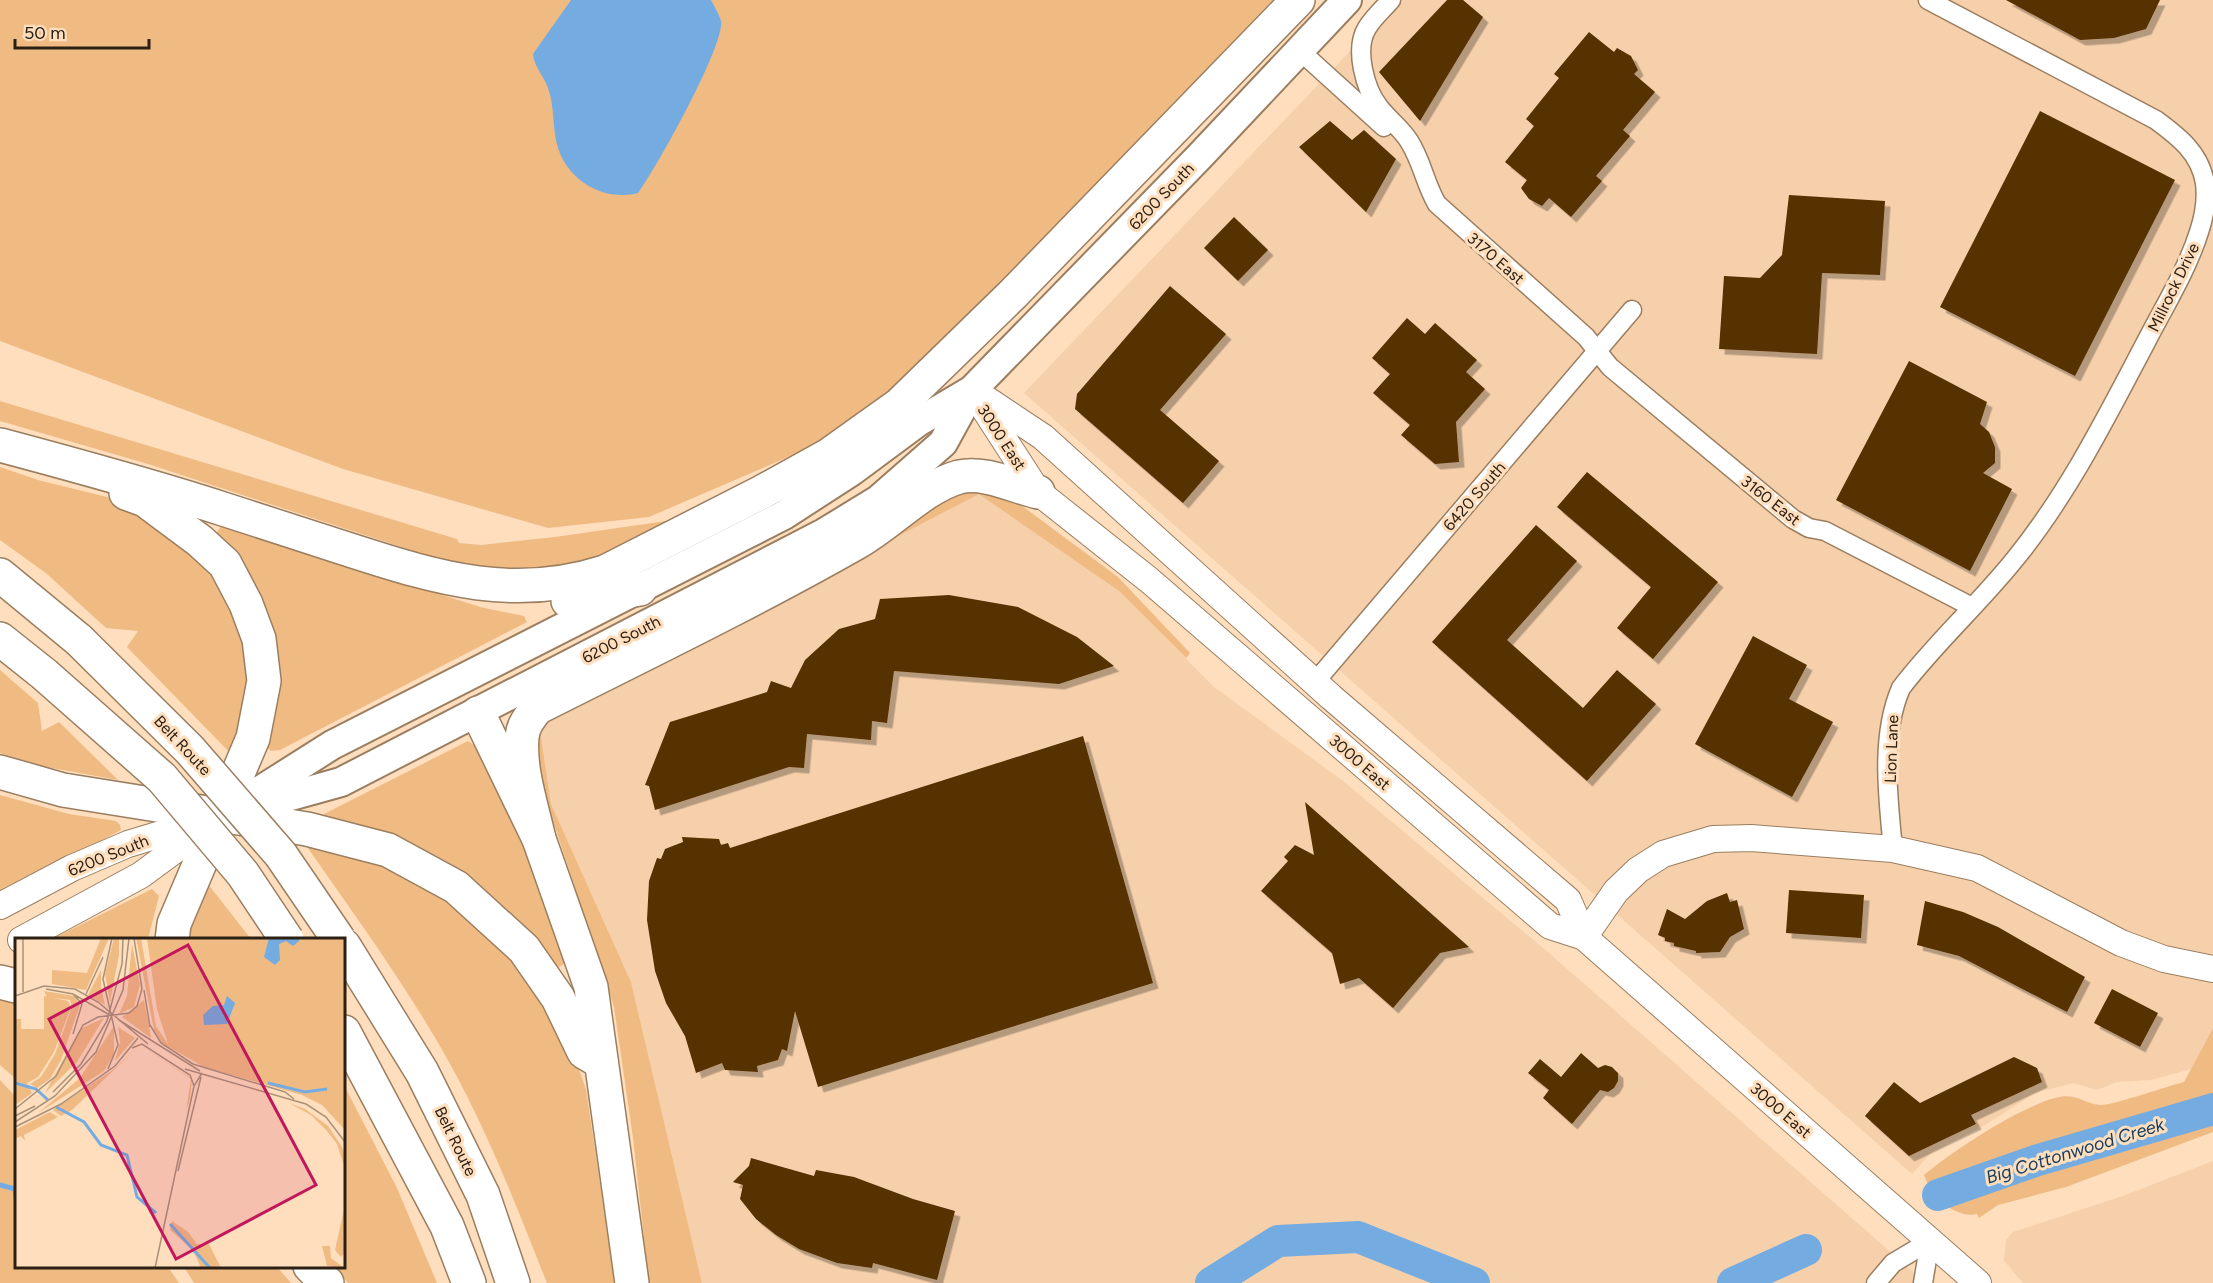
<svg xmlns="http://www.w3.org/2000/svg" width="2213" height="1283" viewBox="0 0 2213 1283" font-family="Figtree,sans-serif">
	<style>
		.built { fill: #f6d0ab }
		.green { fill: #f0bb83 }
		.water { fill: #74ace1 }
		.lines { fill: none; stroke-linecap: round; stroke-linejoin: round }
		.stream { stroke: #74ace1; stroke-width: 5 }
		.river { stroke: #74ace1; stroke-width: 32 }
		.building { fill: #553100; filter: url(#shadow) }
		.street-casing { stroke: #9b7e60; stroke-width: 21 }
		.secondary-casing { stroke: #9b7e60; stroke-width: 28 }
		.primary-casing { stroke: #9b7e60; stroke-width: 32 }
		.highway-casing { stroke: #9b7e60; stroke-width: 36 }
		.street { stroke: #fff; stroke-width: 18 }
		.secondary { stroke: #fff; stroke-width: 26 }
		.primary { stroke: #fff; stroke-width: 28 }
		.highway { stroke: #fff; stroke-width: 33 }
		.highway-bridge-casing { stroke: #9b7e60; stroke-width: 36; stroke-linecap: butt }
		.highway-bridge { stroke: #fff; stroke-width: 33 }
		.labels { text-anchor: middle; stroke-width: 6; stroke-linejoin: round; paint-order: stroke }
		.street-label { font-size: 16px; fill: #2c2014; stroke: #fedebd }
		.water-label { font-size: 18px; font-style: italic; fill: #143e61; stroke: #fedebd }
		.inset-river { fill: none; stroke: #74ace1; stroke-width: 3 }
		.inset-road { fill: none; stroke: #aa9279; stroke-width: 1.5 }
		.view { fill: #c2185b; fill-opacity: 0.15; stroke: #c2185b; stroke-width: 3 }
		.inset-edge { fill: none; stroke: #2c2014; stroke-width: 3 }
	</style>
	<defs>
		<filter id="shadow"><feDropShadow dx="5.5" dy="5.5" stdDeviation="0" flood-color="#0004"/></filter>
	</defs>
	<rect width="100%" height="100%" fill="#fedebd"/>
	<g class="built">
		<path d="M1399 0H2213V1028L2191 1069 2151 1080 2117 1082 2097 1090 2073 1083 2035 1093 1985 1125 1932 1152 1912 1174 1024 393Z"/>
		<path d="M980 493 1119 591 1214 687 1343 781 1549 953 1926 1283H702L631 982 551 804 539 723Z"/>
		<path d="M2213 1161V1283H2023L2004 1261 2006 1240 2013 1232 2123 1196Z"/>
	</g>
	<g class="green">
		<path d="M0 0H1273L937 351 896 384 881 410 609 560 539 577 444 561 148 464 0 421V401L457 539 459 543 481 545 555 537 673 520 809 448 649 517 548 528 343 469 0 341Z"/>
		<path d="M0 467 38 480 107 497 132 506 179 532 234 601 252 677 235 758 127 647 138 631 106 628 47 574 0 540Z"/>
		<path d="M958 486 998 488 1118 577 1190 653 1186 658 1119 591 979 494 539 723 551 804 631 982 702 1283H649L633 1138 614 1007 557 833 534 769 536 724Z"/>
		<path d="M226 525 480 607 524 616 527 622 280 750 271 751 266 747 269 731 217 532 221 526Z"/>
		<path d="M0 670 38 703 42 731 59 722 118 780 41 766 0 753Z"/>
		<path d="M468 741 480 749 529 853 565 958 564 964 559 967 325 819 324 814Z"/>
		<path d="M0 795 69 814 116 821 120 825 121 830 0 895Z"/>
		<path d="M303 841 402 871 474 916 536 984 574 1056 586 1089 615 1283H547C517 1208 488 1132 449 1062 406 985 353 913 303 841Z"/>
		<path d="M204 879 251 939 182 940Z"/>
		<path d="M152 889 159 896 148 939H52Z"/>
		<path d="M0 990 16 999V1079L0 1065Z"/>
		<path d="M2213 1028V1132L2066 1187 1998 1205 1979 1218 1977 1214C1954 1219 1931 1195 1924 1175 1954 1150 2018 1108 2055 1098 2076 1092 2082 1103 2100 1105 2111 1106 2168 1086 2184 1082Z"/>
		<path d="M0 1080 16 1097V1266L168 1267 179 1283H0Z"/>
		<path d="M344 1085 397 1188 437 1283H348L335 1267 344 1266Z"/>
		<path d="M184 1267H277L291 1283H194Z"/>
	</g>
	<path class="water" d="M571 0H711C714 6 719 14 721 21 725 45 656 169 638 193 605 202 568 181 558 148 552 129 555 107 548 88 544 76 534 67 533 54Z"/>
	<g class="lines">
		<path class="stream" d="M0 1185 15 1189 16 1197"/>
		<g class="river">
			<path d="M1938 1195 2035 1161 2213 1109"/>
			<path d="M1211 1283 1278 1241 1358 1237 1474 1283"/>
			<path d="M1733 1283 1806 1250"/>
		</g>
	</g>
	<g class="building">
		<path d="M1447 0H1463L1483 17 1420 121 1379 72Z"/>
		<path d="M2006 0H2160L2146 29 2114 38 2080 40Z"/>
		<path d="M1589 32 1614 52 1617 48 1631 56 1638 70 1634 74 1655 92 1623 130 1630 136 1596 176 1602 181 1571 217 1549 198 1542 206 1529 199 1521 188 1527 180 1505 162 1534 126 1526 119 1559 78 1554 74Z"/>
		<path d="M2040 111 2175 180 2075 376 1940 307Z"/>
		<path d="M1330 121 1352 140 1364 130 1396 159 1366 212 1299 147Z"/>
		<path d="M1789 195 1885 201 1880 275 1822 273 1817 354 1719 349 1724 276 1760 278 1782 255Z"/>
		<path d="M1234 217 1268 250 1238 281 1204 248Z"/>
		<path d="M1170 286 1226 334 1160 410 1219 461 1183 503 1075 409 1077 394Z"/>
		<path d="M1407 318 1425 334 1435 323 1477 360 1466 372 1485 389 1456 422 1459 462 1435 464 1401 435 1410 425 1373 393 1390 374 1372 358Z"/>
		<path d="M1909 361 1987 402 1980 424 1989 432 1995 447V463L1983 473 2012 489 1970 571 1836 500Z"/>
		<path d="M1587 472 1718 582 1653 659 1617 628 1651 587 1557 507Z"/>
		<path d="M1536 525 1577 561 1507 640 1583 708 1617 670 1656 704 1587 781 1432 642Z"/>
		<path d="M949 595 1018 607 1077 637 1114 666 1059 684 894 671 887 723 872 721 871 740 807 734 804 768 789 767 655 810 649 786 645 785 670 722 767 692 771 681 791 688 805 660 839 629 875 619 880 599Z"/>
		<path d="M1753 636 1807 665 1789 699 1833 722 1792 797 1695 744Z"/>
		<path d="M1083 736 1153 983 818 1087 795 1011 787 1051 782 1049 778 1060 757 1066 758 1072 725 1070 722 1063 696 1073 685 1036 666 1003 655 971 647 920 649 881 657 858 661 859 665 849 683 842 682 837 719 839 721 845 728 843 730 848Z"/>
		<path d="M1305 802 1469 947 1440 953 1393 1008 1359 978 1340 984 1332 953 1261 891 1288 861 1284 857 1295 845 1314 855Z"/>
		<path d="M1789 890 1864 895 1861 938 1786 933Z"/>
		<path d="M1727 893 1730 902 1737 900 1744 929 1730 937 1720 952 1696 953V951L1674 946V943L1665 941V938L1658 935 1667 909 1685 919 1707 901Z"/>
		<path d="M1925 901 1963 912 1998 927 2085 977 2067 1012 1959 956 1917 945Z"/>
		<path d="M2112 989 2158 1013 2140 1047 2094 1023Z"/>
		<path d="M1581 1053 1598 1068 1605 1065 1612 1067 1618 1073V1081L1614 1088 1608 1092 1600 1090 1572 1124 1543 1098 1549 1090 1528 1073 1540 1059 1561 1077Z"/>
		<path d="M2014 1057 2037 1068 2042 1082 1971 1115 1976 1124 1909 1156 1865 1116 1894 1082 1920 1103Z"/>
		<path d="M751 1158 814 1176 816 1170 854 1177 913 1199 955 1211 937 1280 873 1263 872 1268 837 1263 799 1249 776 1235 756 1219 740 1199 743 1185 733 1182 749 1166Z"/>
	</g>
	<g class="lines">
		<defs>
			<g id="street">
				<path d="M1391 0C1383 9 1373 18 1367 28 1354 49 1365 89 1379 107 1388 119 1401 128 1409 141 1422 161 1425 184 1437 204L1586 337 1610 367 1793 519 1809 528 1825 531 1972 607"/>
				<path d="M1299 50 1384 127"/>
				<path d="M1315 682 1632 310"/>
				<path d="M1893 849C1888 797 1880 736 1901 688 1936 642 1979 604 2015 559 2068 494 2107 416 2146 342 2164 307 2187 270 2199 232 2204 217 2207 199 2205 183 2200 153 2179 137 2156 120L1928 0"/>
				<path d="M1876 1283 1893 1263 1930 1241"/>
				<path d="M1923 1283 1930 1241"/>
			</g>
			<g id="secondary">
				<path d="M972 390 1038 492 1149 580 1550 926 1584 937 1978 1283"/>
				<path d="M980 395 1043 437 1331 697 1568 900 1584 937"/>
				<path d="M0 906 72 868 128 844 214 818"/>
				<path d="M1584 937 1616 891 1638 870 1663 854 1713 839 1751 838 1893 849 1977 868 2121 943 2164 959 2213 969"/>
				<path d="M21 940 141 875 206 827"/>
			</g>
			<g id="primary">
				<path d="M251 807 341 782 824 533 878 500 943 443 971 392"/>
				<path d="M220 816 332 745 784 515 852 471 918 422 972 390 1200 156 1347 0"/>
			</g>
			<g id="highway">
				<path d="M0 445C75 465 149 485 223 509 266 523 309 537 353 551 440 579 514 601 605 572L762 492 829 455 899 405 1013 294 1298 0"/>
				<path d="M126 493 145 500 200 541 225 564 246 604 259 639 264 681 253 738 174 924 172 940"/>
				<path d="M0 575 79 640"/>
				<path d="M568 601 640 589"/>
				<path d="M0 639 44 674"/>
				<path d="M478 713 539 839 591 987 632 1283"/>
				<path d="M0 772 63 790 307 829 388 850 456 887 524 949 558 998 584 1052 601 1062"/>
				<path d="M539 839C532 807 519 770 522 737 523 725 530 717 537 708 644 654 752 602 856 543 889 525 923 487 959 477 984 471 1013 486 1038 492"/>
				<path d="M344 946 422 1072 483 1195 513 1283"/>
				<path d="M0 982 16 986"/>
				<path d="M344 1032 447 1226 469 1283"/>
				<path d="M310 1266 327 1283"/>
			</g>
		</defs>
		<use href="#street" class="street-casing"/>
		<use href="#secondary" class="secondary-casing"/>
		<use href="#primary" class="primary-casing"/>
		<use href="#highway" class="highway-casing"/>
		<use href="#street" class="street"/>
		<use href="#secondary" class="secondary"/>
		<use href="#primary" class="primary"/>
		<use href="#highway" class="highway"/>
		<defs>
			<g id="highway-bridge">
				<path d="M79 640 190 750 281 855 339 940"/>
				<path d="M44 674 162 778 243 874 287 940"/>
			</g>
		</defs>
		<use href="#highway-bridge" class="highway-bridge-casing"/>
		<use href="#highway-bridge" class="highway-bridge"/>
	</g>
	<g class="labels">
		<g class="street-label">
			<text transform="translate(1161 196) rotate(-46)" y="6">6200 South</text>
			<text transform="translate(1496 258) rotate(41)" y="6">3170 East</text>
			<text transform="translate(2173 287) rotate(-64)" y="6">Millrock Drive</text>
			<text transform="translate(1002 437) rotate(57)" y="6">3000 East</text>
			<text transform="translate(1474 496) rotate(-49)" y="6">6420 South</text>
			<text transform="translate(1771 500) rotate(38)" y="6">3160 East</text>
			<text transform="translate(621 639) rotate(-27)" y="6">6200 South</text>
			<text transform="translate(183 745) rotate(47)" y="6">Belt Route</text>
			<text transform="translate(1891 749) rotate(-88)" y="6">Lion Lane</text>
			<text transform="translate(1360 762) rotate(41)" y="6">3000 East</text>
			<text transform="translate(108 855) rotate(-22)" y="6">6200 South</text>
			<text transform="translate(1781 1110) rotate(41)" y="6">3000 East</text>
			<text transform="translate(456 1141) rotate(64)" y="6">Belt Route</text>
		</g>
		<g class="water-label">
			<text transform="translate(2075 1151) rotate(-17)" y="6">Big Cottonwood Creek</text>
		</g>
	</g>
	<g transform="translate(15 938)">
		<rect width="330" height="330" fill="#fedebd"/>
		<path d="M86 0H94L71 52 37 46V32L72 35ZM99 0H104V17L95 64 90 36ZM121 0H126L141 88 153 106 142 71 132 0H330V192L307 167 287 157 189 129 147 105 139 92ZM117 6 125 47 119 69 104 76 112 58ZM86 32V49L90 67 73 57ZM29 53 59 58 65 67 46 122 35 141 22 150 15 146 26 139 40 116 57 69 55 62 32 59ZM29 58 53 63 56 69 39 114 23 139 12 145 17 155 0 167V81H6V91H29ZM129 62 135 94 136 100 107 79ZM89 80 62 124 30 155 65 91ZM99 88V117L89 133 23 175 65 140ZM103 89 120 100 100 123 105 104ZM125 107 57 172 46 178 38 172 99 131 125 107 177 141 175 161 171 173 176 141ZM274 165 290 171 313 188 327 209 330 216V231L322 206 312 193 296 177ZM35 174 43 179 9 197 10 203 6 198 0 201V192ZM330 267V315L326 319 320 312ZM157 283 172 293 182 306H194L206 330H186L178 312 155 292ZM307 308H315L316 320 329 330 312 328Z" fill="#f0bb83"/>
		<path d="M254 0H284V3L278 8 271 3 264 6 265 22 260 27 249 19ZM212 58 220 65 212 86 189 87 188 77 198 68 209 67Z" fill="#74ace1"/>
		<path class="inset-river" d="M0 145 21 151 33 162M253 145 290 154 312 151M41 169 69 184 86 207 112 217 122 259 141 275M155 286 195 330"/>
		<path class="inset-road" d="M8 0V54M31 51 58 56 93 76M129 52 135 89M58 56 67 66 58 96M71 56 88 19M0 58 29 48 60 51 83 64 133 106M104 82 185 133M135 87 146 105 178 126 270 154 279 161M117 110 127 106 175 137 179 148M93 131 103 107 88 41 97 0M170 131 291 166 311 179 330 204M38 154 66 126 92 83 107 26 108 0M0 171 41 138 68 87 83 79 114 75 122 68 127 51 119 0M0 178 20 168M0 184 40 158 81 114 108 52 114 0M0 189 46 166 100 128 123 100M163 233 186 139M140 330 179 148 187 135"/>
		<path class="view" d="M173 7 301 247 161 321 34 81Z"/>
		<rect width="330" height="330" class="inset-edge"/>
	</g>
	<path d="M15 39v9h134v-9" fill="none" stroke="#2c2014" stroke-width="3"/>
	<text x="24" y="39" font-size="18" fill="#2c2014" stroke="#fedebd" stroke-width="4.5" paint-order="stroke">50 m</text>
</svg>
